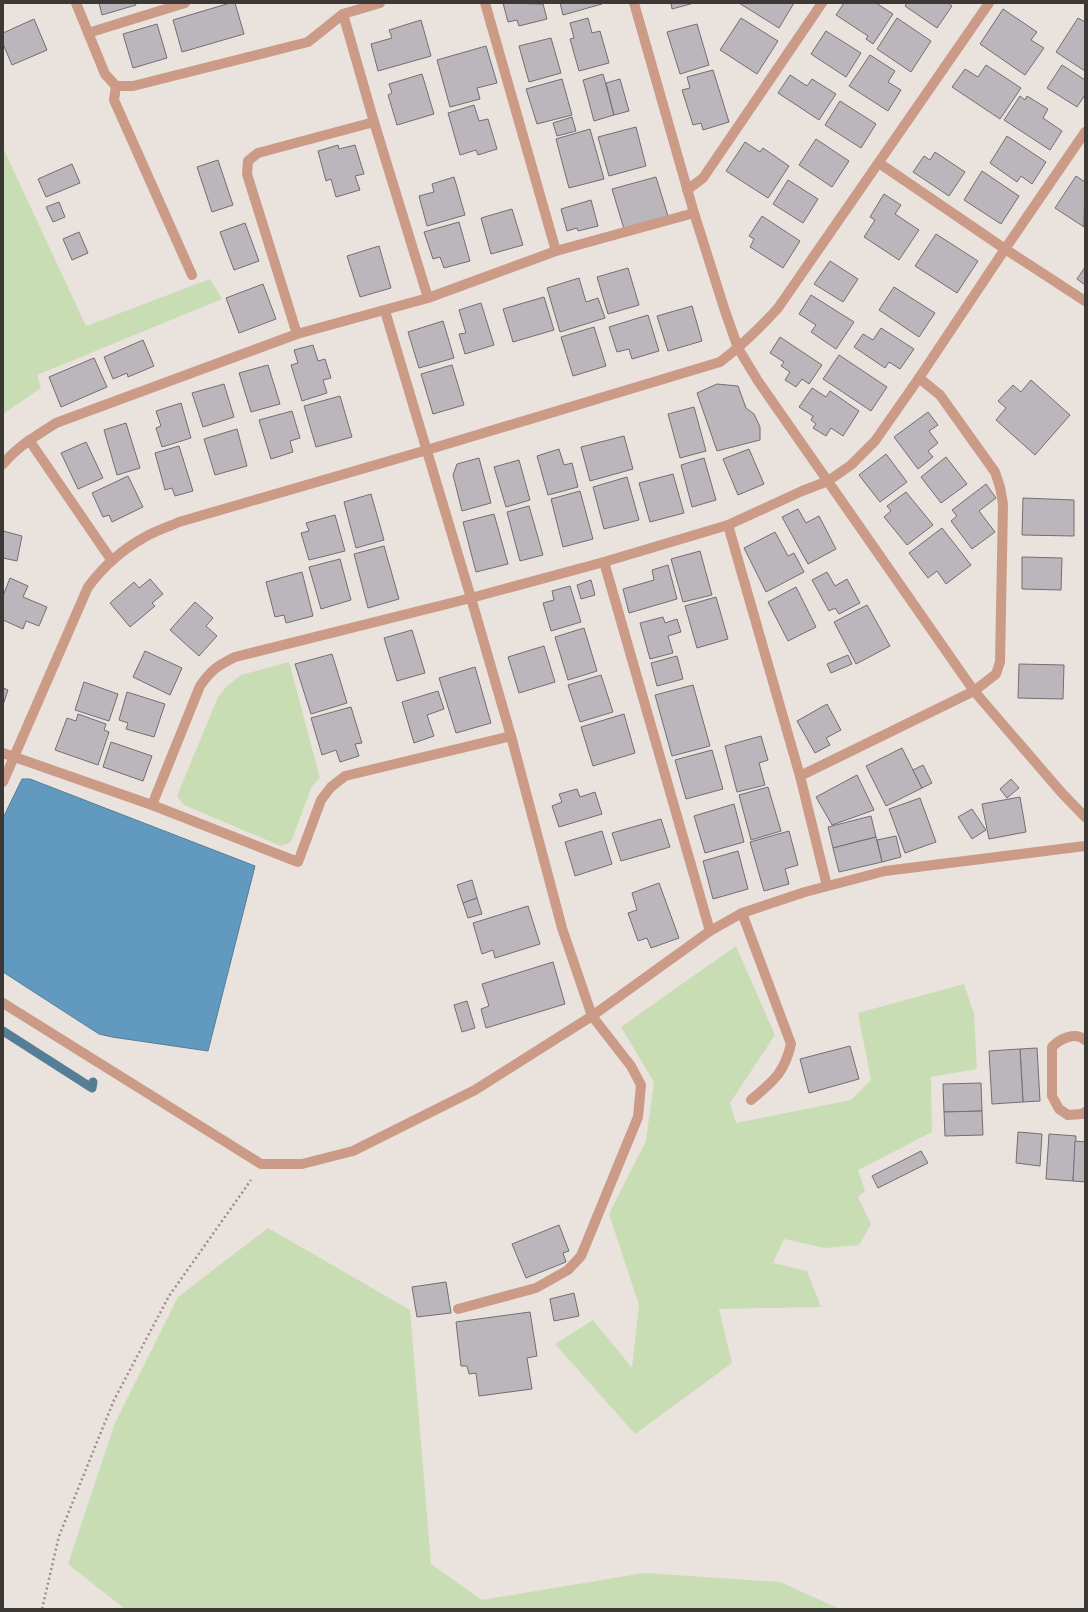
<svg xmlns="http://www.w3.org/2000/svg" width="1088" height="1612" viewBox="0 0 1088 1612" font-family="Rubik,sans-serif">
	<style>
		.green { fill: #c9ddb4 }
		.water { fill: #629abf; stroke: #567d96 }
		.lines { fill: none; stroke-linecap: round; stroke-linejoin: round }
		.stream { stroke: #567d96; stroke-width: 9 }
		.building { fill: #bbb6bc; stroke: #736e74 }
		.path { stroke: #95908c; stroke-width: 2.5; stroke-dasharray: 2 3; stroke-linecap: butt }
		.minor { stroke: #cb9b87; stroke-width: 10 }
	</style>
	<rect width="100%" height="100%" fill="#e9e2dd"/>
	<g class="green">
		<path d="M3 148 86 326 210 279 222 299 37 375 41 388 3 414Z"/>
		<path d="M289 662 320 778 312 786 291 842 281 846 184 805 177 796 218 697 227 686 241 675Z"/>
		<path d="M736 946 775 1035 730 1103 736 1123 851 1100 871 1080 858 1013 964 984 974 1014 977 1069 931 1077 932 1132 858 1170 865 1191 858 1197 871 1224 859 1245 825 1248 784 1239 773 1263 807 1271 821 1307 719 1309 732 1363 635 1434 555 1344 593 1320 632 1368 639 1305 609 1214 646 1141 654 1082 621 1027Z"/>
		<path d="M268 1228 410 1310 431 1564 482 1600 644 1573 780 1582 840 1609H125L68 1564 115 1423 178 1297Z"/>
	</g>
	<path class="water" d="M22 779H30L255 866 208 1051 112 1037 99 1034 3 972V818Z"/>
	<g class="lines">
		<path class="stream" d="M3 1031 92 1088 93 1082"/>
	</g>
	<g class="building">
		<path d="M99 3H135L136 5 102 15Z"/>
		<path d="M230 3H235L244 34 182 52 173 20Z"/>
		<path d="M503 3 543 4 547 19 519 26 517 20 508 22Z"/>
		<path d="M560 3H602V4L563 15Z"/>
		<path d="M671 3H694L672 9Z"/>
		<path d="M739 3H794L779 28Z"/>
		<path d="M844 3H876L893 14 873 44 866 39 868 36 836 15Z"/>
		<path d="M907 3H948L952 6 937 28 905 6Z"/>
		<path d="M1003 9 1037 32 1031 40 1044 48 1025 75 980 44Z"/>
		<path d="M588 18 592 33 600 31 609 63 579 71 570 39 574 38 570 23Z"/>
		<path d="M741 18 778 41 757 74 720 50Z"/>
		<path d="M897 18 931 41 911 72 877 49Z"/>
		<path d="M1078 18 1085 22V71L1056 52Z"/>
		<path d="M34 19 47 50 12 65 3 44V33Z"/>
		<path d="M421 20 431 56 378 71 371 44 392 38 389 30Z"/>
		<path d="M157 24 167 58 133 68 123 34Z"/>
		<path d="M697 24 709 65 680 74 667 32Z"/>
		<path d="M826 31 861 53 846 77 811 54Z"/>
		<path d="M551 38 561 73 529 82 519 46Z"/>
		<path d="M486 46 497 83 477 88 480 99 450 107 437 60Z"/>
		<path d="M870 55 895 71 888 82 901 90 888 111 849 86Z"/>
		<path d="M986 65 1021 88 1000 119 952 87 965 69 978 77Z"/>
		<path d="M1062 65 1085 80V95L1077 107 1047 88Z"/>
		<path d="M713 70 729 122 703 130 701 123 693 125 682 90 690 88 687 77Z"/>
		<path d="M422 74 434 114 397 125 388 95 392 93 389 84Z"/>
		<path d="M603 74 614 115 594 121 583 80Z"/>
		<path d="M790 75 807 86 812 79 836 94 819 120 778 93Z"/>
		<path d="M562 79 572 115 537 124 526 89Z"/>
		<path d="M620 79 629 111 614 115 606 83Z"/>
		<path d="M1020 96 1025 100 1027 96 1048 109 1043 118 1062 131 1050 150 1004 120Z"/>
		<path d="M840 101 876 124 861 148 825 125Z"/>
		<path d="M474 105 479 121 488 119 497 149 478 155 476 150 460 155 448 113Z"/>
		<path d="M572 117 576 131 557 136 553 123Z"/>
		<path d="M636 127 646 166 609 176 598 137Z"/>
		<path d="M590 129 604 179 569 188 556 139Z"/>
		<path d="M1007 136 1046 162 1032 184 1021 176 1017 182 990 163Z"/>
		<path d="M816 139 849 161 832 187 799 165Z"/>
		<path d="M745 142 760 152 763 148 789 166 768 198 726 171Z"/>
		<path d="M338 145 339 149 355 145 364 174 355 176 360 190 336 197 331 179 326 181 318 151Z"/>
		<path d="M935 152 965 172 949 196 913 172 924 156 930 160Z"/>
		<path d="M218 160 233 205 212 212 197 167Z"/>
		<path d="M72 164 80 183 46 197 38 179Z"/>
		<path d="M982 171 1019 196 1001 224 964 200Z"/>
		<path d="M1076 176 1085 182 1084 227 1055 208Z"/>
		<path d="M454 177 465 215 427 226 419 196 434 192 432 184Z"/>
		<path d="M656 177 668 216 624 229 612 189Z"/>
		<path d="M788 180 818 199 803 223 773 204Z"/>
		<path d="M884 194 901 205 895 214 919 230 899 260 864 237 875 220 870 217Z"/>
		<path d="M591 200 598 226 578 231 577 228 567 231 561 209Z"/>
		<path d="M59 202 65 217 53 222 46 207Z"/>
		<path d="M512 209 523 245 491 254 481 218Z"/>
		<path d="M762 216 800 241 783 268 750 247 754 239 749 236Z"/>
		<path d="M459 222 470 261 444 268 440 257 433 259 424 232Z"/>
		<path d="M245 223 259 261 234 270 220 232Z"/>
		<path d="M79 232 88 253 72 260 63 239Z"/>
		<path d="M936 234 978 261 957 293 915 266Z"/>
		<path d="M379 246 391 288 360 297 347 256Z"/>
		<path d="M830 261 858 279 843 302 814 284Z"/>
		<path d="M1085 267V285L1077 279Z"/>
		<path d="M628 268 639 305 608 314 597 277Z"/>
		<path d="M579 278 586 302 598 298 605 318 560 332 547 288Z"/>
		<path d="M263 284 276 319 239 333 226 298Z"/>
		<path d="M894 287 935 313 919 337 879 310Z"/>
		<path d="M811 295 854 322 836 349 811 332 816 325 799 314Z"/>
		<path d="M544 297 554 330 513 342 503 309Z"/>
		<path d="M481 303 494 345 465 354 459 334 466 333 459 310Z"/>
		<path d="M692 306 702 341 668 351 657 316Z"/>
		<path d="M648 315 659 351 632 359 629 349 617 352 609 327Z"/>
		<path d="M443 321 454 358 419 368 408 332Z"/>
		<path d="M594 327 606 366 573 376 561 337Z"/>
		<path d="M881 328 914 349 900 369 889 362 885 368 854 347 863 334 873 340Z"/>
		<path d="M780 337 822 365 809 384 802 379 796 387 785 380 790 372 781 366 784 362 770 353Z"/>
		<path d="M143 340 154 366 128 377 127 373 113 379 104 357Z"/>
		<path d="M313 345 318 361 325 359 331 378 323 380 327 393 302 401 291 365 298 363 294 350Z"/>
		<path d="M839 355 887 387 871 411 823 379Z"/>
		<path d="M94 358 107 387 61 407 49 377Z"/>
		<path d="M268 365 280 404 251 412 239 373Z"/>
		<path d="M452 365 464 405 433 414 421 374Z"/>
		<path d="M1031 380 1070 415 1035 455 996 420 1006 408 998 401 1013 385 1021 392Z"/>
		<path d="M224 384 234 417 203 427 192 393Z"/>
		<path d="M717 384 738 386 746 408 754 414 760 427V440L717 451 697 393Z"/>
		<path d="M812 388 826 397 830 391 859 411 843 436 831 428 826 436 813 428 816 424 811 420 813 416 799 407Z"/>
		<path d="M340 396 352 437 316 447 304 406Z"/>
		<path d="M181 403 191 438 162 447 156 428 161 426 156 411Z"/>
		<path d="M694 407 706 451 680 458 668 414Z"/>
		<path d="M292 411 300 438 290 441 293 452 271 459 259 420Z"/>
		<path d="M928 412 938 425 929 431 938 443 928 451 933 457 918 469 894 437Z"/>
		<path d="M126 423 140 468 117 475 104 430Z"/>
		<path d="M237 429 247 466 215 475 204 439Z"/>
		<path d="M624 436 633 469 590 481 581 447Z"/>
		<path d="M86 442 103 478 78 489 61 453Z"/>
		<path d="M179 446 193 491 175 496 172 488 165 490 155 453Z"/>
		<path d="M559 449 564 465 572 463 578 487 548 495 537 456Z"/>
		<path d="M749 449 764 484 738 495 723 459Z"/>
		<path d="M886 454 907 482 880 502 859 475Z"/>
		<path d="M946 457 967 484 941 503 921 477Z"/>
		<path d="M479 458 491 503 462 511 453 475 457 464Z"/>
		<path d="M704 458 716 500 692 507 681 465Z"/>
		<path d="M519 460 530 500 506 507 494 467Z"/>
		<path d="M673 474 684 513 650 522 639 483Z"/>
		<path d="M128 476 143 507 112 522 109 515 103 517 92 493Z"/>
		<path d="M627 477 639 520 604 529 593 487Z"/>
		<path d="M986 484 996 498 979 511 995 532 972 549 951 521 957 516 952 510Z"/>
		<path d="M580 491 593 539 563 547 551 499Z"/>
		<path d="M906 492 933 525 907 545 884 517 891 511 887 506Z"/>
		<path d="M371 494 384 540 356 548 344 502Z"/>
		<path d="M1023 498 1074 500V536L1022 535Z"/>
		<path d="M529 506 543 555 520 561 507 512Z"/>
		<path d="M798 509 806 523 819 516 836 549 808 564 782 517Z"/>
		<path d="M494 514 508 564 476 572 463 522Z"/>
		<path d="M335 515 345 551 309 560 301 533 309 531 306 523Z"/>
		<path d="M942 528 971 565 946 584 937 571 928 578 909 553Z"/>
		<path d="M3 531 22 536 17 561 3 558Z"/>
		<path d="M775 532 788 556 794 553 804 572 766 592 744 548Z"/>
		<path d="M384 546 399 599 368 608 354 554Z"/>
		<path d="M700 551 712 595 683 602 671 559Z"/>
		<path d="M1022 557 1062 558 1061 590 1022 589Z"/>
		<path d="M340 559 351 600 321 609 309 567Z"/>
		<path d="M668 565 677 599 629 613 623 589 654 580 652 570Z"/>
		<path d="M302 572 313 616 286 623 284 615 275 617 266 582Z"/>
		<path d="M827 572 835 586 847 579 860 603 839 614 835 608 829 611 812 580Z"/>
		<path d="M10 578 28 586 23 597 47 607 39 626 26 621 23 629 3 620V596Z"/>
		<path d="M150 579 163 594 152 603 155 606 130 627 110 603 134 582 139 588Z"/>
		<path d="M591 580 595 595 581 599 577 585Z"/>
		<path d="M570 586 581 622 551 631 543 603 554 600 552 591Z"/>
		<path d="M796 587 816 627 788 641 768 602Z"/>
		<path d="M716 597 728 639 697 648 685 606Z"/>
		<path d="M195 602 213 618 206 626 217 636 199 656 170 630Z"/>
		<path d="M867 605 890 646 856 664 834 622Z"/>
		<path d="M663 617 665 623 677 619 681 632 668 636 673 653 650 659 640 623Z"/>
		<path d="M584 628 597 671 568 680 555 637Z"/>
		<path d="M412 630 425 673 397 681 384 638Z"/>
		<path d="M544 646 555 682 519 693 508 657Z"/>
		<path d="M145 651 182 668 170 695 133 677Z"/>
		<path d="M332 654 347 703 311 714 295 664Z"/>
		<path d="M848 655 852 664 831 673 827 664Z"/>
		<path d="M677 656 683 679 657 686 651 663Z"/>
		<path d="M1019 664 1064 665 1063 699 1018 698Z"/>
		<path d="M475 667 491 723 456 733 439 678Z"/>
		<path d="M601 675 613 712 580 722 568 685Z"/>
		<path d="M84 682 118 694 109 721 75 710Z"/>
		<path d="M693 685 710 746 672 756 655 695Z"/>
		<path d="M3 688 8 690 3 705Z"/>
		<path d="M438 691 444 709 427 715 434 736 414 743 402 702Z"/>
		<path d="M127 692 165 704 154 737 126 729 128 723 119 720Z"/>
		<path d="M827 704 841 730 826 738 830 745 815 753 797 721Z"/>
		<path d="M351 707 362 743 355 744 359 756 340 762 336 750 322 755 311 718Z"/>
		<path d="M78 714 106 724 104 730 109 732 98 765 55 750 67 718 76 721Z"/>
		<path d="M624 714 635 753 593 766 581 727Z"/>
		<path d="M761 736 768 760 759 763 765 785 737 792 725 746Z"/>
		<path d="M111 742 152 756 143 781 103 767Z"/>
		<path d="M902 748 922 788 886 806 866 766Z"/>
		<path d="M712 750 723 789 686 799 675 760Z"/>
		<path d="M923 765 932 783 922 788 913 770Z"/>
		<path d="M857 775 874 810 832 825 816 797Z"/>
		<path d="M1011 779 1019 788 1007 798 1000 789Z"/>
		<path d="M768 787 781 831 751 840 739 795Z"/>
		<path d="M577 789 580 797 595 792 602 814 559 827 552 806 562 802 559 794Z"/>
		<path d="M1020 797 1026 832 989 839 982 804Z"/>
		<path d="M920 798 936 842 905 853 889 809Z"/>
		<path d="M734 804 744 842 705 853 694 816Z"/>
		<path d="M972 809 986 830 972 839 958 817Z"/>
		<path d="M871 816 876 837 833 848 828 827Z"/>
		<path d="M661 819 670 847 621 861 612 833Z"/>
		<path d="M602 831 612 864 575 876 565 842Z"/>
		<path d="M789 831 798 865 785 869 789 884 764 891 750 842Z"/>
		<path d="M896 836 901 857 882 862 877 840Z"/>
		<path d="M876 837 882 862 839 872 833 848Z"/>
		<path d="M738 851 748 889 713 899 703 861Z"/>
		<path d="M472 880 477 898 463 903 457 885Z"/>
		<path d="M659 883 679 938 651 948 647 938 638 941 628 913 637 910 632 893Z"/>
		<path d="M477 898 482 914 468 918 463 903Z"/>
		<path d="M528 906 540 944 495 958 493 950 482 954 473 923Z"/>
		<path d="M553 962 565 1004 486 1028 481 1009 489 1006 482 984Z"/>
		<path d="M467 1001 475 1028 462 1032 454 1005Z"/>
		<path d="M850 1046 859 1079 809 1093 800 1059Z"/>
		<path d="M1037 1048 1040 1101 1023 1102 1020 1049Z"/>
		<path d="M1020 1049 1023 1102 992 1104 989 1051Z"/>
		<path d="M981 1083 982 1111 944 1112 943 1084Z"/>
		<path d="M982 1111 983 1135 945 1136 944 1112Z"/>
		<path d="M1018 1132 1042 1134 1040 1166 1016 1163Z"/>
		<path d="M1049 1134 1076 1136 1073 1181 1046 1179Z"/>
		<path d="M1075 1141 1085 1142V1182L1073 1181Z"/>
		<path d="M921 1151 928 1163 878 1188 872 1176Z"/>
		<path d="M559 1225 569 1251 563 1253 566 1262 526 1278 512 1244Z"/>
		<path d="M446 1282 451 1313 417 1317 412 1287Z"/>
		<path d="M574 1293 579 1316 554 1321 550 1299Z"/>
		<path d="M530 1312 537 1356 527 1358 532 1389 479 1396 476 1373 469 1374 467 1366H461L456 1322Z"/>
	</g>
	<g class="lines">
		<path class="path" d="M42 1609 59 1536 114 1400 169 1296 251 1180"/>
		<g class="minor">
			<path d="M76 3 105 74 116 86H133L308 42 343 14 380 3"/>
			<path d="M485 3 556 251"/>
			<path d="M634 3 694 213 725 311 738 348 758 381 974 691 1061 792 1085 817"/>
			<path d="M343 14 374 122 428 298"/>
			<path d="M88 33 185 3"/>
			<path d="M116 86 114 100 192 275"/>
			<path d="M879 163 1005 249 1085 301"/>
			<path d="M687 190 703 178 822 3"/>
			<path d="M385 311 471 598 511 736 562 928 592 1016 631 1066 641 1085 638 1117 581 1256 568 1270 536 1288 458 1309"/>
			<path d="M297 334 247 174 248 161 258 153 374 122"/>
			<path d="M29 440 112 561"/>
			<path d="M3 464C18 446 37 435 56 423L297 334 428 298 556 251 694 213"/>
			<path d="M728 525 800 776 827 886"/>
			<path d="M604 562 710 931"/>
			<path d="M3 753 152 805 298 862 321 800 331 787 345 776 511 736"/>
			<path d="M800 776 974 691 996 674 1000 662 1003 504 1000 487 995 472 940 395 919 378"/>
			<path d="M3 782 88 587C103 567 123 549 145 537 155 531 168 527 179 522L427 450 720 362C741 346 760 328 778 308L989 3"/>
			<path d="M152 805 200 686C211 670 217 666 235 657L471 598 604 562 728 525 802 491 828 481 851 465 875 441 919 378 1005 249 1085 132"/>
			<path d="M742 913 791 1044C784 1074 773 1081 751 1100"/>
			<path d="M3 1003 261 1164H302L353 1151 475 1090 592 1016 710 931 742 913 805 892 885 871 1085 846"/>
			<path d="M1085 1040C1075 1031 1060 1039 1052 1047V1096L1059 1109 1068 1115 1082 1114 1085 1112"/>
		</g>
	</g>
	<rect width="1088" height="1612" fill="none" stroke="#3b3836" stroke-width="8"/>
</svg>
